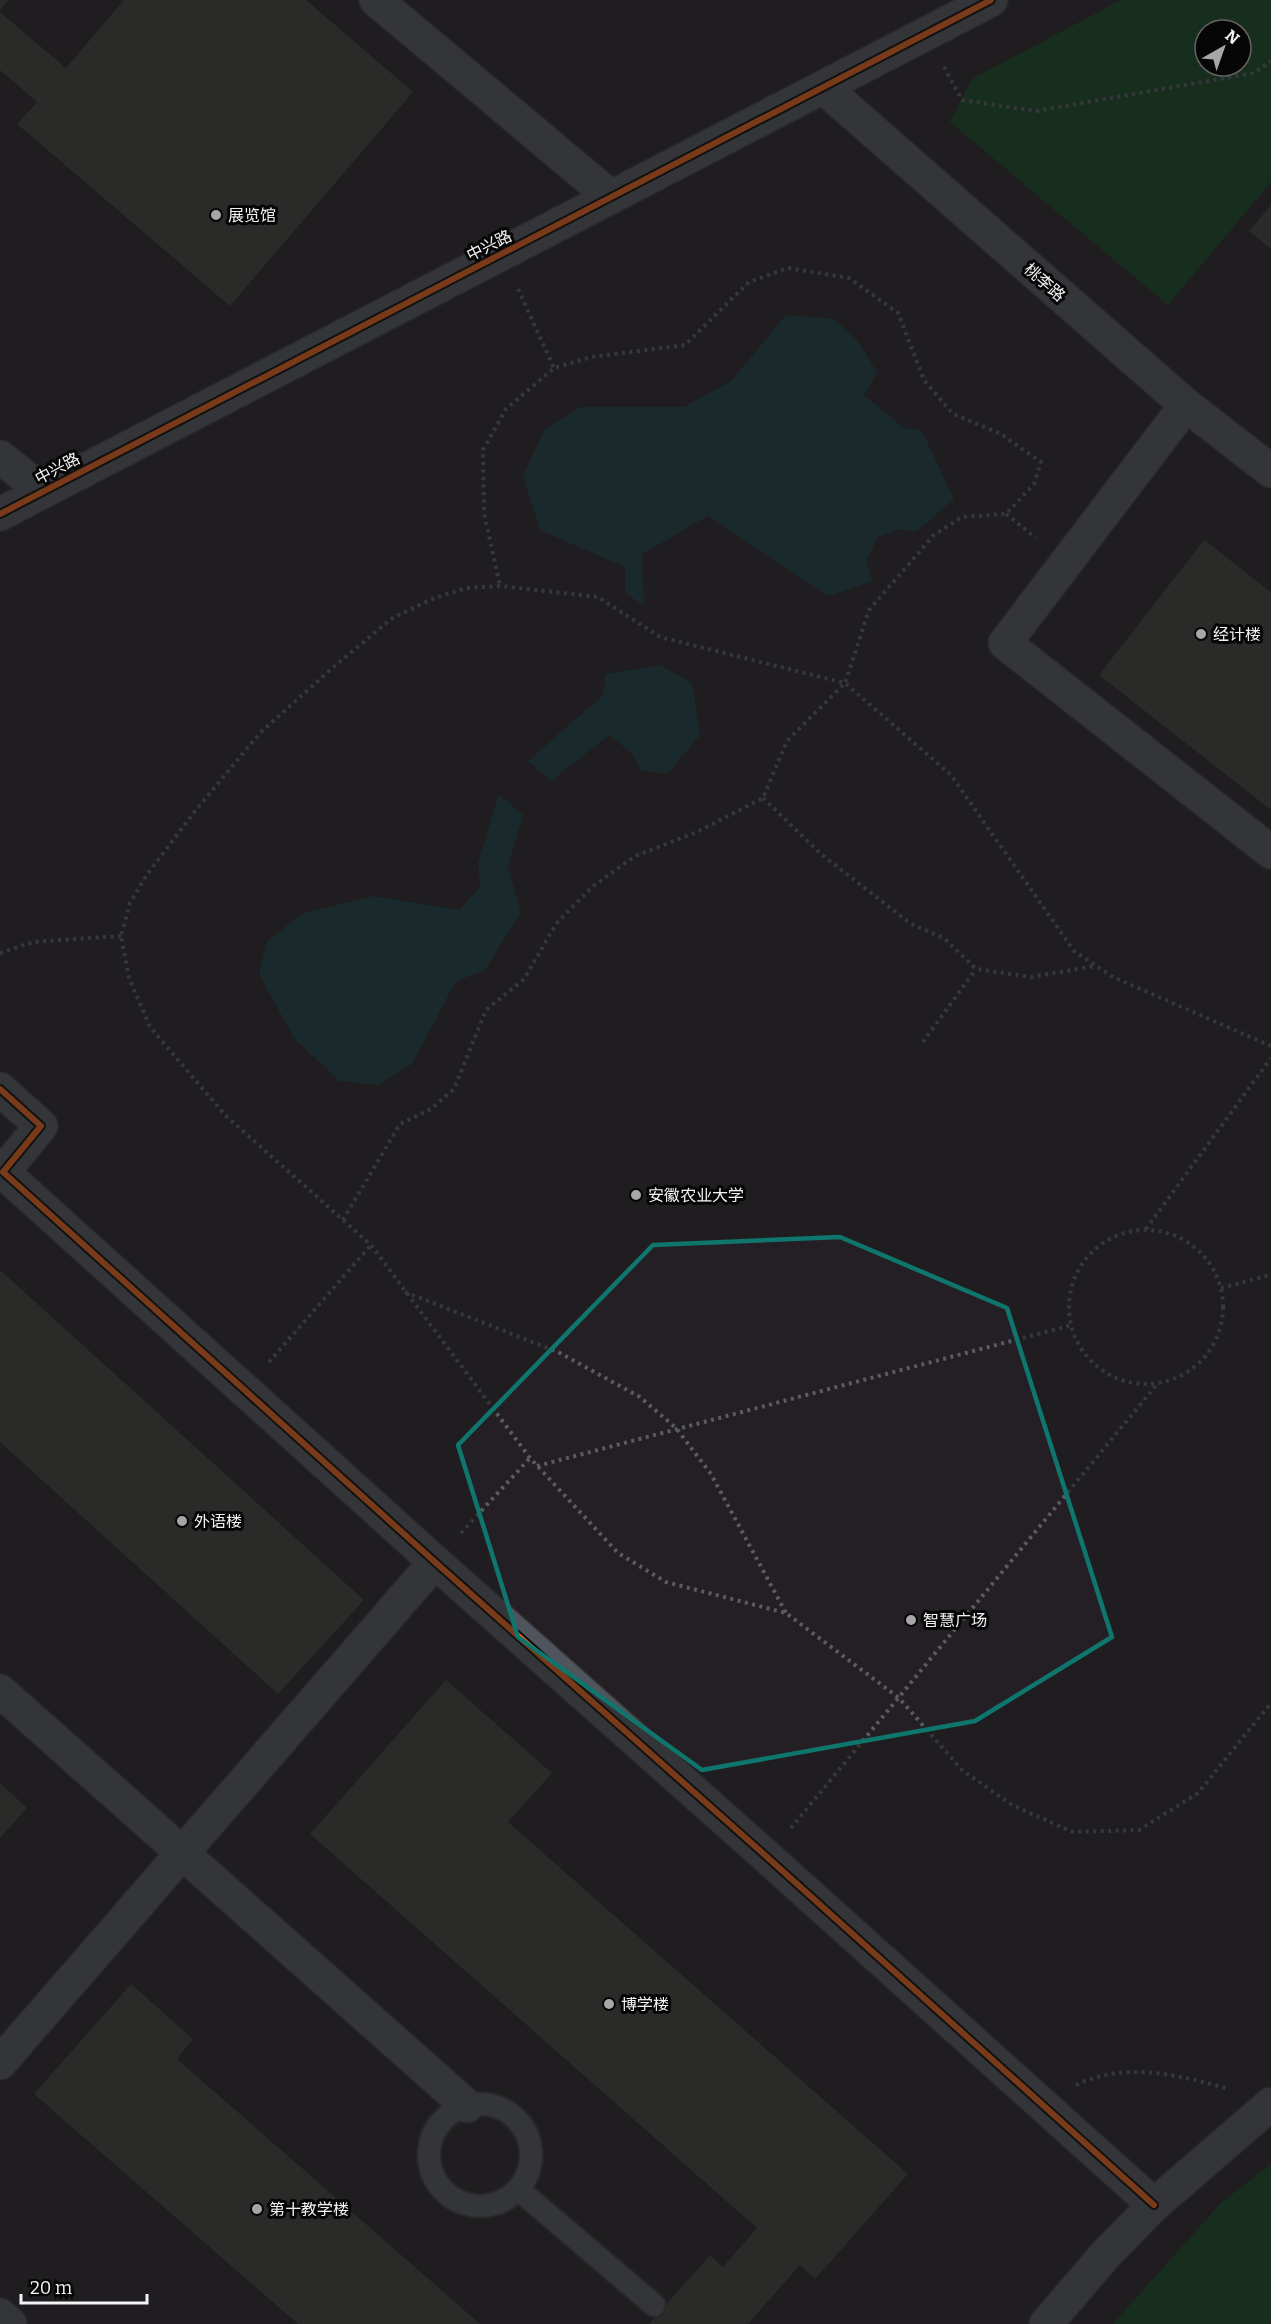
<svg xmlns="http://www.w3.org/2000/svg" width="1271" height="2324" viewBox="0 0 1271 2324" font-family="Bitter,'Noto Sans SC',serif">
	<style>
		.built { fill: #241f25; fill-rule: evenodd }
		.green { fill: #134525; fill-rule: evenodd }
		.water { fill: #193b41 }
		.building { fill: #3c3c3b }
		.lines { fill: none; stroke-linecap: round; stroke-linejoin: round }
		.lane-casing { stroke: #353535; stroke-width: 26 }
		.street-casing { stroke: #353535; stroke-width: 36 }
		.path { stroke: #595c62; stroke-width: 4; stroke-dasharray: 3 4.5; stroke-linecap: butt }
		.lane { stroke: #50545c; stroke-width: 22 }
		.street { stroke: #50545c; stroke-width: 33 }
		.cycleway-casing { stroke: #060606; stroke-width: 10 }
		.cycleway { stroke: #ea6118; stroke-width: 6 }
		.marked { fill: none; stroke: #0f766e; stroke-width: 4.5; stroke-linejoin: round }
		.poi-dot { fill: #a7a7a8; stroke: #060606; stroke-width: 2 }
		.labels { text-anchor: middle; stroke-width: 6; stroke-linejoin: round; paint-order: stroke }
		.poi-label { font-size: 16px; fill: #f3f2f4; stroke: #060606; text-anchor: start }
		.street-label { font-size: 16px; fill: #f3f2f4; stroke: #060606 }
	</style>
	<rect width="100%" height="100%" fill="#1b1b1b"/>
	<path class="built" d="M0 0H1271V2324H0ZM1205 30H1241V66H1205Z"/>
	<g class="green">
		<path d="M1121 0H1271V182L1168 305 950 122 972 79ZM1205 30H1241V66H1205Z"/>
		<path d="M1271 2164V2322L1268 2324H1113L1220 2204Z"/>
	</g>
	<g class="water">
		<path d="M786 315 834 319 857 340 877 372 864 395 904 428 922 431 954 499 916 532 898 529 878 537 866 560 873 581 828 596 708 516 642 554 644 606 625 593V567L540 530 523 475 545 429 581 407H684L731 381Z"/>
		<path d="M660 665 692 683 700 735 667 774 641 770 632 753 609 735 551 781 528 761 603 695 606 674Z"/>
		<path d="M499 794 523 815 508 867 521 913 484 971 456 981 412 1064 378 1085 339 1081 294 1038 259 974 267 941 304 913 374 896 460 910 480 887 478 863Z"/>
	</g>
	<g class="building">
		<path d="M0 0H9L0 10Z"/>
		<path d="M124 0H306L413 92 230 306 17 124 37 102 0 70V12L66 68Z"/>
		<path d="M1271 205V249L1249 231Z"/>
		<path d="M1204 540 1271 592V810L1099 675Z"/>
		<path d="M0 1270 364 1600 278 1694 0 1442Z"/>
		<path d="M446 1680 552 1773 508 1822 908 2174 815 2279 800 2265 748 2324H649L710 2255 723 2267 757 2228 310 1834Z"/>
		<path d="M0 1783 27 1808 0 1838Z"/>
		<path d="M131 1984 193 2039 177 2059 480 2324H298L34 2094Z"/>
	</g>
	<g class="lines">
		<defs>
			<g id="lane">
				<circle cx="480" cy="2155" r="51"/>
				<path d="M518 2189 654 2305"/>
			</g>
			<g id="street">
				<path d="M376 0 611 197"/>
				<path d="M823 87 1186 405 1271 471"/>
				<path d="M1186 405 1005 643 1271 852"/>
				<path d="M0 457 43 491"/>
				<path d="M0 514 991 0"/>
				<path d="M0 1089 41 1126 3 1172 435 1562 767 1857 1154 2205"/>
				<path d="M0 1691 467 2106"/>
				<path d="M0 2063 435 1562"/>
				<path d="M0 2315 10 2324"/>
				<path d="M1046 2324 1106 2254 1154 2205 1271 2104"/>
			</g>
		</defs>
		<use href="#lane" class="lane-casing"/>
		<use href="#street" class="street-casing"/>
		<g class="path">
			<path d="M944 67 962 100 1036 111 1254 73 1271 61"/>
			<path d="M518 289 554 368"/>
			<path d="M1006 514 1036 538"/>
			<path d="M763 798 821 854 911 924 944 938 976 969 1031 977 1095 966"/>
			<path d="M0 953 33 942 121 936"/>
			<path d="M923 1042 976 969"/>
			<path d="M1271 1046 1113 977 1074 951 951 775 845 683 660 637 598 597 500 586 466 588 432 599 391 619 330 670 260 733 195 811 146 876 130 903 121 936 129 978 150 1027 225 1115 371 1245 530 1458 618 1553 666 1582 786 1613 899 1698 962 1770 1012 1805 1073 1832 1139 1830 1198 1793 1271 1703"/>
			<path d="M343 1220 400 1124 431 1109 454 1089 486 1010 524 979 556 924 592 887 635 856 697 832 763 798 787 741 845 683 869 610 934 535 962 517 1006 514 1034 484 1041 462 999 433 953 414 924 380 898 313 849 278 788 268 749 282 685 345 592 357 554 368 506 409 483 450 484 513 500 586"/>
			<path d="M1146 1229 1271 1058"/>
			<circle cx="1146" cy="1307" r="77"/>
			<path d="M1221 1288 1271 1275"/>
			<path d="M405 1292 558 1352 640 1397 676 1428 711 1474 786 1613"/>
			<path d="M269 1362 371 1245"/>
			<path d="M537 1466 1072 1325"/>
			<path d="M461 1533 530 1458"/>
			<path d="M791 1828 1158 1383"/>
			<path d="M1076 2085C1126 2061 1178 2075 1229 2089"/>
		</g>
		<use href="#lane" class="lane"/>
		<use href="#street" class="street"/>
		<defs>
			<g id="cycleway">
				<path d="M0 514 991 0"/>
				<path d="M0 1089 41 1126 3 1172 435 1562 767 1857 1154 2205"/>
			</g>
		</defs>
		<use href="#cycleway" class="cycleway-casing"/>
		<use href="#cycleway" class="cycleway"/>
	</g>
	<path d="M0 0H1271V2324H0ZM840 1237 1007 1308 1112 1637 975 1721 702 1770 518 1637 458 1445 653 1245Z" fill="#1b1b1b" fill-opacity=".55" fill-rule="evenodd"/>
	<path class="marked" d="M840 1237 1007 1308 1112 1637 975 1721 702 1770 518 1637 458 1445 653 1245Z"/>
	<g class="poi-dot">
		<circle cx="216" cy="215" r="6"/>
		<circle cx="1201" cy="634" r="6"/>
		<circle cx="636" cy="1195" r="6"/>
		<circle cx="182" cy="1521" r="6"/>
		<circle cx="911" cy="1620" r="6"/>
		<circle cx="609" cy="2004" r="6"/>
		<circle cx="257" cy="2209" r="6"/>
	</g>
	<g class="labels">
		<g class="poi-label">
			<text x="228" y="221">展览馆</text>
			<text x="1213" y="640">经计楼</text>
			<text x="648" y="1201">安徽农业大学</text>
			<text x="194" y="1527">外语楼</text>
			<text x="923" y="1626">智慧广场</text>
			<text x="621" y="2010">博学楼</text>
			<text x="269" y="2215">第十教学楼</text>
		</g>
		<g class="street-label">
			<text transform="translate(489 245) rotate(-27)" y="6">中兴路</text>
			<text transform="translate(1045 282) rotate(41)" y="6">桃李路</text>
			<text transform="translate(57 468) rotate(-28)" y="6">中兴路</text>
		</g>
	</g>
	<g transform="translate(1223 48) rotate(40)"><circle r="28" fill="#060606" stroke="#656465" stroke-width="1.5"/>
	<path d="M0-4.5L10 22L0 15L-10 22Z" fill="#a7a7a8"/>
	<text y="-9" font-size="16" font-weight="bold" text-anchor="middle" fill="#f3f2f4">N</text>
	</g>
	<path d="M21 2294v9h126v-9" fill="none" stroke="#f3f2f4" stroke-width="3"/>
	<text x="30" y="2294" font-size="18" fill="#f3f2f4" stroke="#060606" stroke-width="4.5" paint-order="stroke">20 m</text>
</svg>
